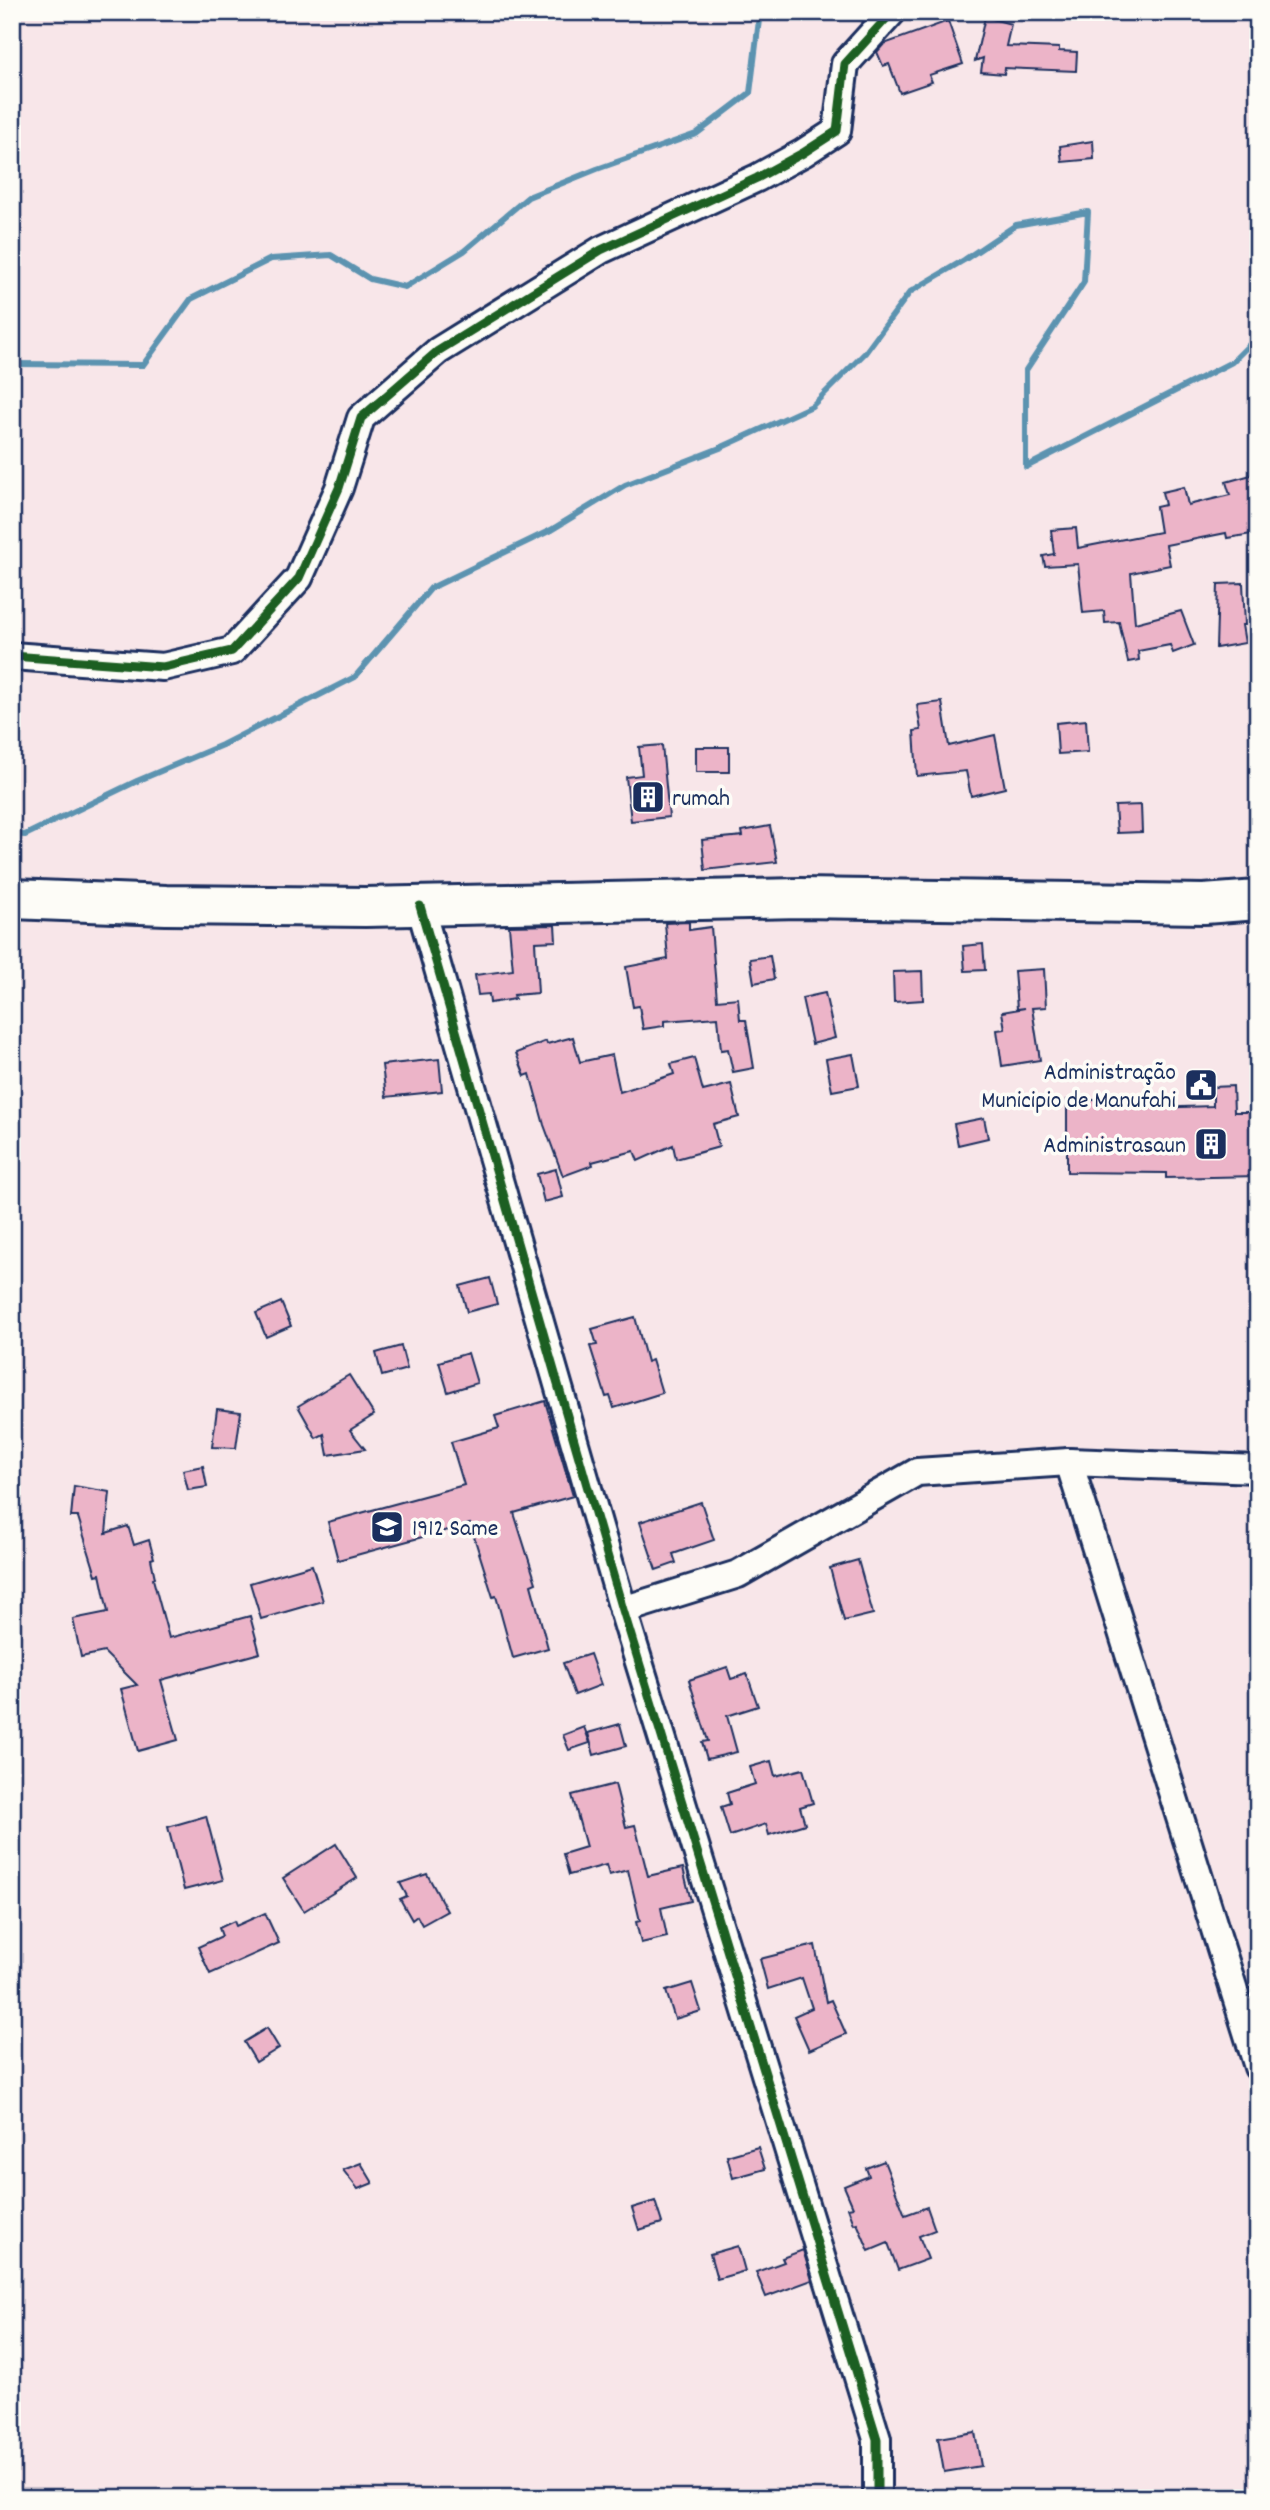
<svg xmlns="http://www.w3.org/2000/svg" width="1270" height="2510" viewBox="0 0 1270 2510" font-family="Dekko,sans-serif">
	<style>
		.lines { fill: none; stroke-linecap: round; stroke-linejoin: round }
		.stream { stroke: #5c93b0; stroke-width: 6 }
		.building { fill: #ecb4c8; stroke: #1b2f5e; stroke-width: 2 }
		.street-casing { stroke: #1b2f5e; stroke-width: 32 }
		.primary-casing { stroke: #1b2f5e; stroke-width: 44 }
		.street { stroke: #fdfcf7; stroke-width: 26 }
		.primary { stroke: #fdfcf7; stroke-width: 38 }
		.cycleway-casing { stroke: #fdfcf7; stroke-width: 13 }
		.cycleway { stroke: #1b5e20; stroke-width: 9 }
		.labels { text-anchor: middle; stroke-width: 7; stroke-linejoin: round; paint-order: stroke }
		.poi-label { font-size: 24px; fill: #1b2f5e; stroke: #fdfcf7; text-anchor: start }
	</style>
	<rect width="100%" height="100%" fill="#f8e6e9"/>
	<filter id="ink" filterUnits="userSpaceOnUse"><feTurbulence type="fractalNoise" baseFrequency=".0143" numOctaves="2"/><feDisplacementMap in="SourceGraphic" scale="14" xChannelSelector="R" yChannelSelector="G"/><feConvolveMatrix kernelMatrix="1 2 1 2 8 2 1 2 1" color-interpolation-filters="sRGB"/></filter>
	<g filter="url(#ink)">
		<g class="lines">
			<g class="stream">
				<path d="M12 364 143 365 191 299 271 259 331 255 370 279 405 287 464 251 528 197 597 169 696 134 750 93 760 12"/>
				<path d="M12 834 25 835 137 781 222 745 355 677 431 588 551 530 625 485 720 448 812 406 865 353 910 292 964 260 1016 225 1088 212 1084 282 1026 370V467L1232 362 1258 336"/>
			</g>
		</g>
		<g class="building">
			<path d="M985 17 1011 24 1006 46 1059 48V51L1077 52 1076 71 1005 68 1004 74 981 72 983 58 975 61Z"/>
			<path d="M948 21 963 64 929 75 932 82 900 93 889 64 883 66 877 52 884 44Z"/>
			<path d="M1093 141 1094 159 1062 162 1060 146Z"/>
			<path d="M1258 473V533L1227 538 1226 533 1166 545 1170 565 1131 573 1135 623 1181 611 1194 645 1173 653 1170 645 1138 651 1139 660 1128 662 1119 622 1105 623 1104 611 1083 613 1078 564 1045 566 1043 556 1054 554 1051 530 1076 528 1078 548 1160 532 1156 507 1165 505 1162 492 1184 487 1188 505 1230 495 1226 482Z"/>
			<path d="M1243 583 1245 625H1242L1245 643 1216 648 1218 584Z"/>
			<path d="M942 702 949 746 995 735 1005 788 971 796 966 771 917 776 914 731 921 730 917 705Z"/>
			<path d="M1086 720 1088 752 1058 754 1056 723Z"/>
			<path d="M662 745 669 817 631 821 626 777 642 775 639 747Z"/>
			<rect x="696" y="747" width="33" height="25"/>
			<path d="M1141 805 1142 832 1117 833 1115 806Z"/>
			<path d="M770 826 777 862 705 870 702 840 743 836 742 831Z"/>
			<path d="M689 922V930L711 927 717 1000 738 998 740 1020H746L754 1068 733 1072 728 1049 721 1050 718 1017 664 1021V1026L643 1029 639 1006 633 1007 626 967 668 959 665 923Z"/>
			<path d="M555 925 556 941 535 942 538 993 514 995 515 999 490 1003 489 994 478 995 475 975 513 970 509 926Z"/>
			<path d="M983 944 985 970 965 971 963 946Z"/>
			<path d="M770 956 774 979 754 983 750 959Z"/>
			<path d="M1044 969 1046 1007 1032 1008 1040 1060 1002 1066 997 1030 1005 1029 1002 1012 1025 1008 1017 1009 1014 971Z"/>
			<path d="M922 971 923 1000 894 1002 893 972Z"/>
			<path d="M825 993 835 1038 812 1044 802 998Z"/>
			<path d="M573 1037 580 1062 612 1055 620 1092 674 1074 671 1064 694 1058 703 1091 731 1084 739 1117 713 1124 719 1147 676 1159 673 1145 638 1161 634 1151 592 1162 593 1165 563 1176 544 1125 530 1074 525 1076 516 1053 546 1041 547 1044Z"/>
			<path d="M853 1054 859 1086 832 1091 826 1059Z"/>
			<path d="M439 1059 442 1091 386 1097 382 1065Z"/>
			<path d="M1233 1086 1234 1112H1258V1176L1166 1178V1173L1067 1172V1100H1100V1106L1150 1105V1108L1213 1106V1087Z"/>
			<path d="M984 1118 988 1138 958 1145 954 1124Z"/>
			<path d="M556 1169 563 1197 544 1202 537 1174Z"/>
			<path d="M490 1278 497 1304 467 1312 460 1286Z"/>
			<path d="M281 1302 291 1326 266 1337 256 1313Z"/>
			<path d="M635 1317 647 1362 652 1360 662 1393 614 1408 610 1396 606 1397 590 1346 597 1345 592 1329Z"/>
			<path d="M401 1346 407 1369 382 1376 376 1353Z"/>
			<path d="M468 1353 477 1383 448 1392 439 1362Z"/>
			<path d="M349 1375 374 1415 350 1430 365 1449 328 1455 324 1434 316 1438 298 1406Z"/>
			<path d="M545 1401 573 1496 514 1513 536 1583 531 1585 548 1648 513 1658 496 1596 493 1597 470 1524 338 1560 328 1522 464 1485 451 1442 499 1428 495 1416Z"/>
			<path d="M217 1409 241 1412 236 1448 212 1447Z"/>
			<path d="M203 1466 207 1487 188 1490 183 1470Z"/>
			<path d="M74 1486 110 1492 106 1533 128 1526 134 1545 149 1540 154 1558 151 1559 155 1578 153 1579 169 1638 250 1616 260 1653 161 1680 178 1740 138 1751 121 1689 137 1685 104 1652 81 1657 73 1619 108 1612 100 1574 96 1575 78 1517H71Z"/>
			<path d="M701 1502 714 1540 673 1554 676 1563 656 1570 640 1522Z"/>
			<path d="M858 1560 873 1614 844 1621 830 1568Z"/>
			<path d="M312 1565 323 1601 261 1619 250 1583Z"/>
			<path d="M590 1654 601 1685 575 1695 563 1663Z"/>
			<path d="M727 1667 731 1679 747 1674 758 1706 727 1716 737 1752 707 1759 702 1742 708 1741 689 1680Z"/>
			<path d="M620 1724 626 1746 594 1755 588 1733Z"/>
			<path d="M584 1727 590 1743 569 1750 563 1735Z"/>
			<path d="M771 1761 775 1776 803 1769 813 1803 800 1807 805 1824 769 1835 766 1824 730 1836 721 1807 730 1804 727 1793 755 1784 750 1767Z"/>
			<path d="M615 1784 626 1827 635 1825 648 1876 683 1868 691 1901 661 1908 667 1937 641 1943 636 1922 640 1921 628 1870 609 1875 606 1865 569 1875 563 1854 586 1847 572 1795Z"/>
			<path d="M206 1816 223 1880 184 1890 168 1827Z"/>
			<path d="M336 1844 357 1878 304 1911 283 1878Z"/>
			<path d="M427 1874 447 1911 422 1925 417 1916 412 1920 400 1899 407 1896 400 1883Z"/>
			<path d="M265 1913 279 1943 210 1974 198 1947 222 1936 219 1928 234 1921 236 1926Z"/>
			<path d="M815 1945 826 2002 831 2000 846 2034 809 2050 794 2016 812 2008 802 1978 768 1989 760 1959Z"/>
			<path d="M692 1983 701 2011 675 2019 666 1991Z"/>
			<path d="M267 2028 279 2048 256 2062 244 2042Z"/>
			<path d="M758 2147 765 2169 733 2178 727 2156Z"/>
			<path d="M884 2161 905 2215 927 2207 935 2230 919 2236 928 2259 898 2270 888 2243 869 2251 857 2223 854 2224 848 2208 853 2207 844 2186 869 2176 866 2168Z"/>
			<path d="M361 2163 373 2183 358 2189 343 2170Z"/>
			<path d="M655 2201 662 2223 639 2230 632 2208Z"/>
			<path d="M738 2246 745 2271 717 2279 710 2254Z"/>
			<path d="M803 2250 812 2280 766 2297 756 2272 784 2262 782 2258Z"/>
			<path d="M975 2432 981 2466 944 2472 938 2438Z"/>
		</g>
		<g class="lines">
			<defs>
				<g id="street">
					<path d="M12 656 163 667 232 651 299 578 339 488 361 418 438 351 601 250 757 178 803 153 837 131 845 64 892 12"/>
					<path d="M420 906 623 1610 877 2439V2498"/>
					<path d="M1069 1462 1258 2067"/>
					<path d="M623 1610 738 1574 917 1472 1069 1462 1258 1469"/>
				</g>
				<path id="primary" d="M12 899 166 905 365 907 800 898 1204 904 1258 900"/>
			</defs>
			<use href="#street" class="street-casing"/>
			<use href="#primary" class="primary-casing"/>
			<use href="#street" class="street"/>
			<use href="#primary" class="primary"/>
			<defs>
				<g id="cycleway">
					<path d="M12 656 163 667 232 651 299 578 339 488 361 418 438 351 601 250 757 178 803 153 837 131 845 64 892 12"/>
					<path d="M420 906 623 1610 877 2439V2498"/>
				</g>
			</defs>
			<use href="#cycleway" class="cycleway-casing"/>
			<use href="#cycleway" class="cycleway"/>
		</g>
	</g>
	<defs>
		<symbol id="building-square" viewBox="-11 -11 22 22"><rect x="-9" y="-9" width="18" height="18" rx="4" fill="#1b2f5e" stroke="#fdfcf7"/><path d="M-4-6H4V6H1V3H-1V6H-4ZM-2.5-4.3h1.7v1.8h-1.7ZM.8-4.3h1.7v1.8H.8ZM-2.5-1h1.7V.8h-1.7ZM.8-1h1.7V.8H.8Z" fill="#fff"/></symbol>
		<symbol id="civic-square" viewBox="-11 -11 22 22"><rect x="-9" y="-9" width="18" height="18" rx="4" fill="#1b2f5e" stroke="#fdfcf7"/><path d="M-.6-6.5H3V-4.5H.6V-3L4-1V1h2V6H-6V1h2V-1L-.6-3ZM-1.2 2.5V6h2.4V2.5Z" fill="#fff"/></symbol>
		<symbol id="school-square" viewBox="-11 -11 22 22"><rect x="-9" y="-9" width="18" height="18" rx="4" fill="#1b2f5e" stroke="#fdfcf7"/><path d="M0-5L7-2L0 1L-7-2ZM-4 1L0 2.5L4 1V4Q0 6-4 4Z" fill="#fff"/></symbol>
	</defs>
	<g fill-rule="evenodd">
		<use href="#building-square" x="629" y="778" width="38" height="38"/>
		<use href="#civic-square" x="1182" y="1066" width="38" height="38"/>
		<use href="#building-square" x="1192" y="1125" width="38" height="38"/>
		<use href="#school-square" x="368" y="1508" width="38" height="38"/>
	</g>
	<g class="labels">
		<g class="poi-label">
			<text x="672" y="805">rumah</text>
			<text x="1176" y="1079" text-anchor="end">Administração<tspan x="1176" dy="28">Municipio de Manufahi</tspan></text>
			<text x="1186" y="1152" text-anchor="end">Administrasaun</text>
			<text x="412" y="1535">1912 Same</text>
		</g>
	</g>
	<rect width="1270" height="2510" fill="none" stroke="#fdfcf7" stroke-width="42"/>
	<rect x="21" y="21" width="1228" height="2468" fill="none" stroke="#1b2f5e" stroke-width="2.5" filter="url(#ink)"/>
</svg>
